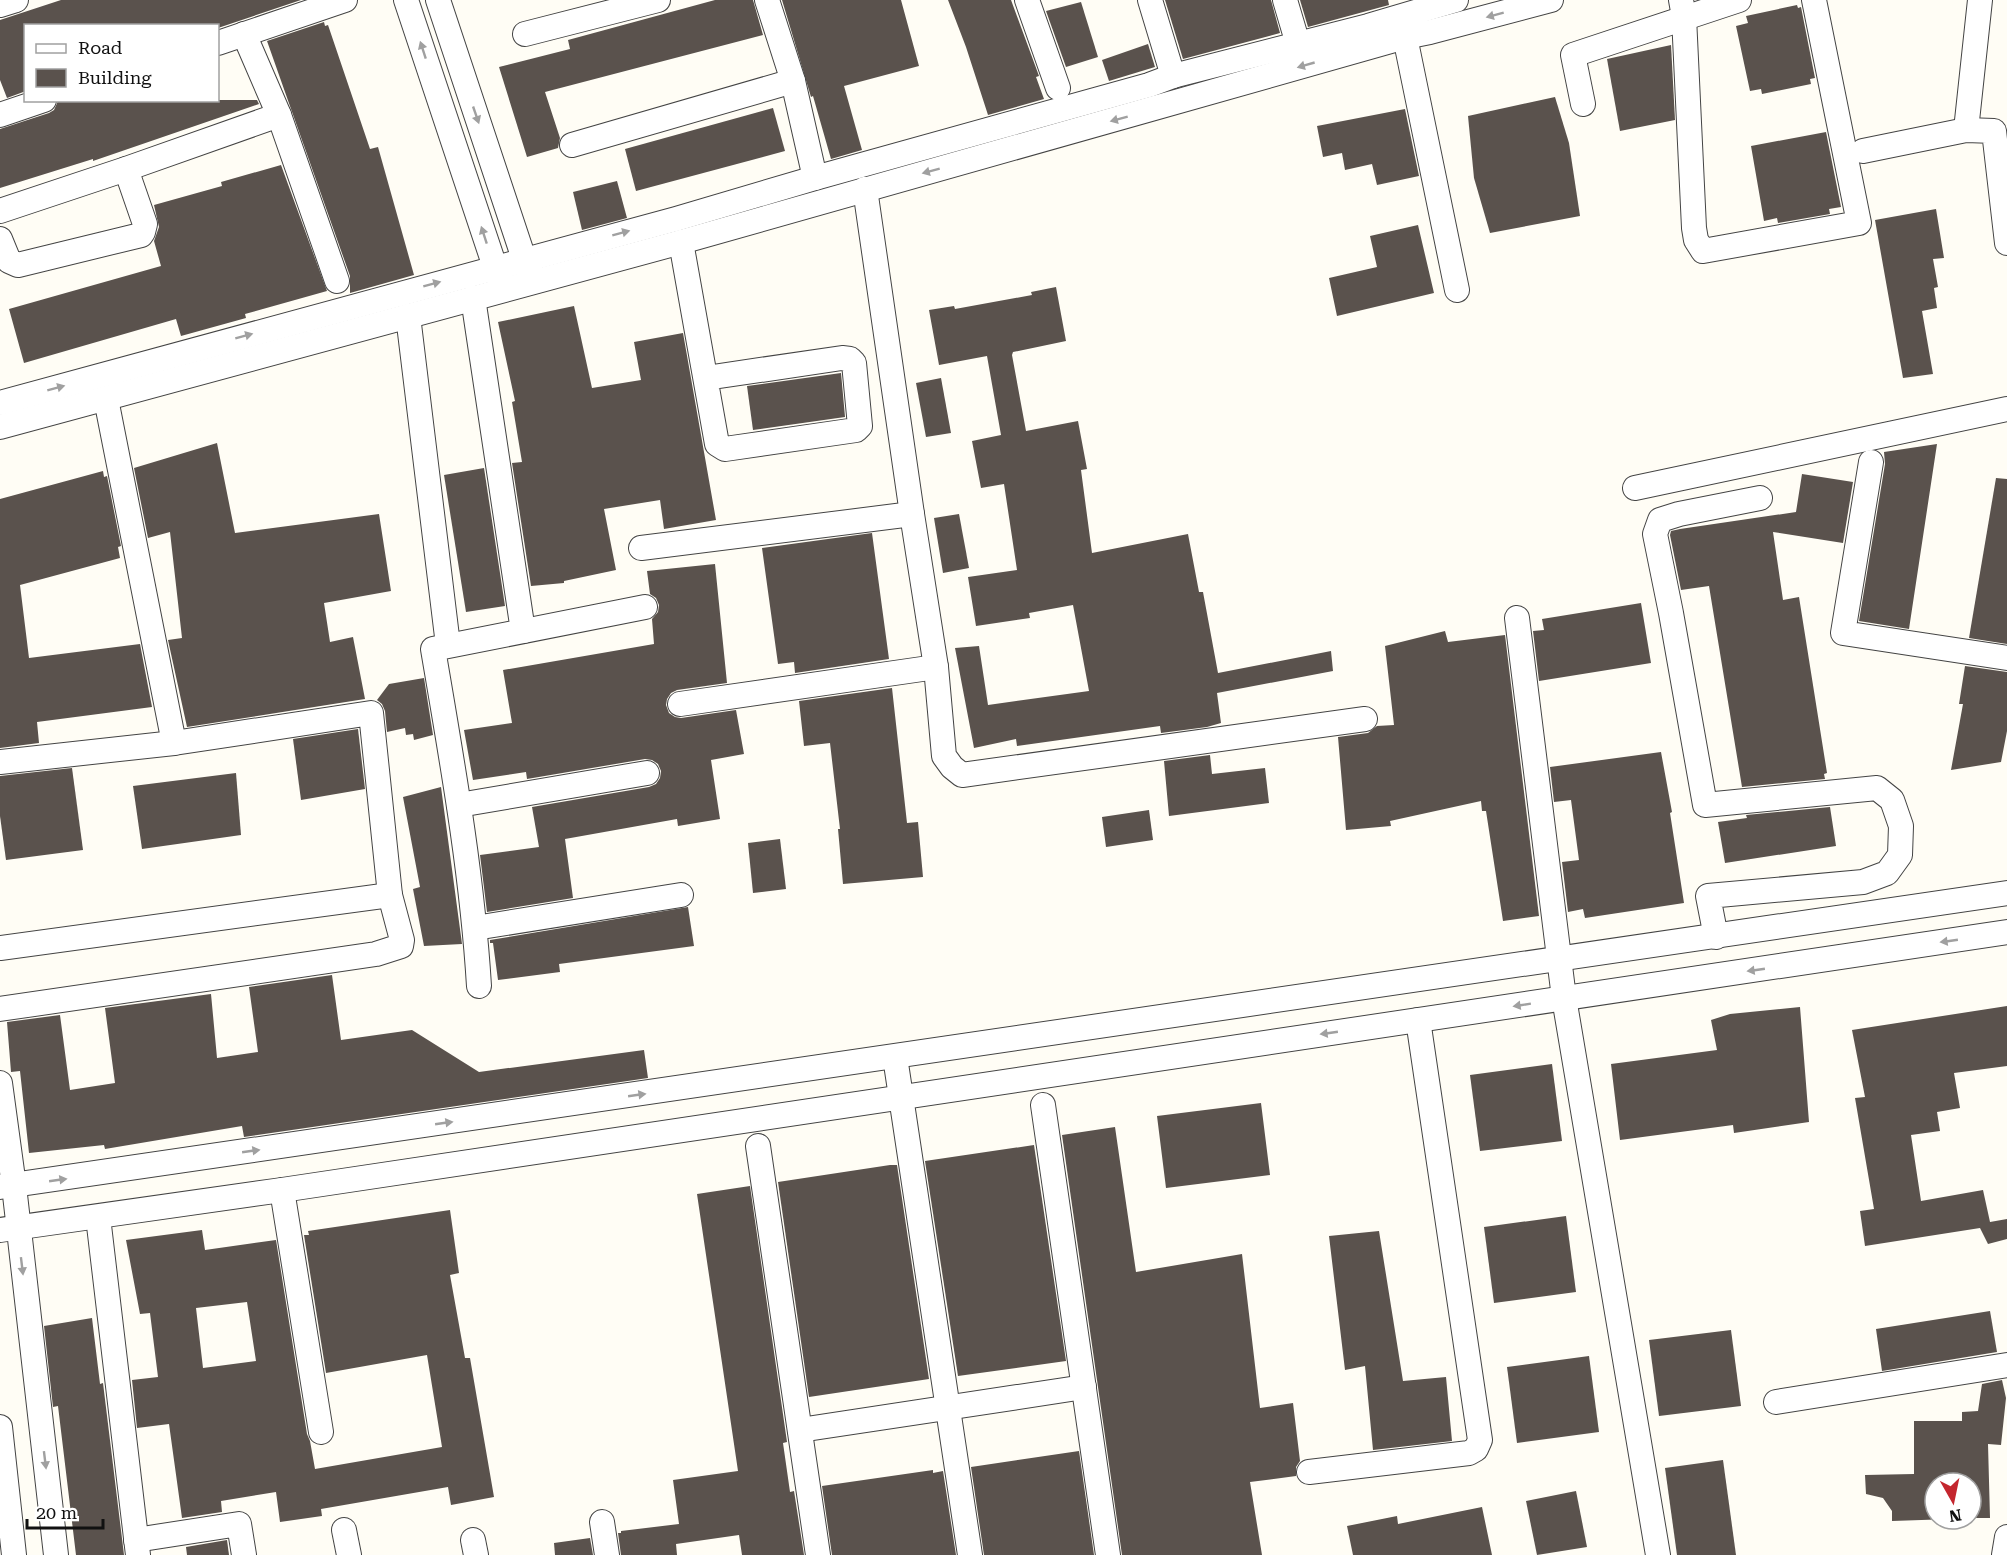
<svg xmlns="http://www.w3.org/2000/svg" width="2007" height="1555" viewBox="0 0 2007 1555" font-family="'Roboto Serif',serif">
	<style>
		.building { fill: #5a524d; fill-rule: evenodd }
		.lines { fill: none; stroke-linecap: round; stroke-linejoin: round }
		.minor-casing { stroke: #444; stroke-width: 26 }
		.minor { stroke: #fff; stroke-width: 24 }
		.oneway { fill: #a0a0a0 }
	</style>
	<rect width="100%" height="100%" fill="#fffdf5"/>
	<g class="building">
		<path d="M61 0H301L218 28V26H26V91L7 98 0 80V20Z"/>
		<path d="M715 0H753L763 35 545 92 560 138 558 148 527 157 499 67 570 49 568 40Z"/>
		<path d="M782 0H901L919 66 844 86 862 150 831 159 813 96 811 97Z"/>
		<path d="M948 0H1011L1039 76 1036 77 1044 99 988 115 966 47Z"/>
		<path d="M1165 0H1271L1280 33 1183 59Z"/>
		<path d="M1300 0H1388L1389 5 1308 27Z"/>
		<path d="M1081 2 1098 57 1066 67 1046 11Z"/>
		<path d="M1797 5 1798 8 1801 7 1815 78 1810 79 1811 84 1762 94 1761 89 1750 91 1736 26 1748 23 1746 16Z"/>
		<path d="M324 22 325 26 328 25 370 149 378 147 414 275 350 293V276L267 41Z"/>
		<path d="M1148 44 1155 67 1109 81 1102 60Z"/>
		<path d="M1671 45 1675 120 1620 131 1607 59Z"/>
		<path d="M1555 97 1569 143 1580 216 1490 233 1474 178 1468 116Z"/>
		<path d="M61 100H257L259 104 93 161V159L0 188V129L49 113 54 110 58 101Z"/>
		<path d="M773 108 785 151 636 191 625 149Z"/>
		<path d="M1405 109 1419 176 1377 185 1372 164 1345 170 1342 153 1323 157 1317 126Z"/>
		<path d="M1826 132 1841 207 1829 209 1830 214 1778 223 1777 218 1764 221 1751 146Z"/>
		<path d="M281 165 327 291 245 314 246 318 181 336 176 319 24 363 9 309 161 266 154 241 159 227 154 205 222 186 221 182Z"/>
		<path d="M617 181 627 218 582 230 573 192Z"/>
		<path d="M1936 209 1944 258 1933 259 1938 287 1934 288 1937 308 1922 311 1933 374 1903 378 1875 220Z"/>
		<path d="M1418 225 1434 293 1337 316 1329 278 1377 267 1370 236Z"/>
		<path d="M1056 287 1066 341 1013 352 1012 355 1026 431 1078 421 1087 469 1081 470 1092 553 1188 534 1199 592H1203L1218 673 1331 651 1333 671 1217 693 1221 723 1207 727 1161 733 1160 726 1017 746 1016 739 974 748 955 648 979 646 988 705 1089 691 1073 605 1029 613 1030 618 976 626 968 577 1017 570 1004 484 981 488 972 441 1001 435 987 356 939 365 929 310 954 306 955 309 1032 295 1031 292Z"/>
		<path d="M574 306 592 388 641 380 634 342 683 333 716 520 664 529 660 500 604 509 616 570 564 581V583L531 586 512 463 522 462 512 402 515 401 498 322Z"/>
		<path d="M841 373 845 417 753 430 747 386Z"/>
		<path d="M941 378 951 433 926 437 916 383Z"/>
		<path d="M217 443 235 533 379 514 391 591 324 603 330 642 353 637 365 699 187 727 168 640 182 638 170 532 148 538 134 468Z"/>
		<path d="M1937 444 1909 629 1859 621 1885 464 1884 452Z"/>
		<path d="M484 468 505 606 466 612 444 475Z"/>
		<path d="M103 471 104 477 107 476 121 546 118 547 120 558 20 585 29 658 140 644 152 707 37 722 39 743 0 748V499Z"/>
		<path d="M1802 474 1853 482 1843 543 1773 532 1783 600 1799 597 1827 773 1824 774 1825 779 1742 787 1709 586 1681 590 1670 535 1671 531 1680 529 1796 512Z"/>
		<path d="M1996 478 2007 479V644L1969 638Z"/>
		<path d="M959 514 969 568 943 573 934 518Z"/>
		<path d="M872 533 889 659 795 673 794 662 778 664 762 548Z"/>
		<path d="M715 564 727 683 677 690 671 693 667 699 666 705 669 713 675 717 681 718 736 710 744 754 711 760 720 819 678 826 677 819 565 839 573 898 487 912 480 855 539 847 532 807 649 787 656 784 660 778 661 771 658 764 652 760 645 759 527 779 526 772 473 780 464 730 512 723 503 670 654 644 652 619 658 612 659 605 656 598 650 594 647 571Z"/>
		<path d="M1641 603 1651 663 1539 681 1533 631 1544 630 1542 619Z"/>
		<path d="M1445 631 1448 642 1505 635 1539 916 1503 921 1486 811H1482L1481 801 1390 821 1391 826 1346 830 1338 737 1368 733 1377 726 1394 725 1385 646Z"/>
		<path d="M1965 666 2007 672V731L2001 762 1951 770 1963 704H1959Z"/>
		<path d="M424 678 433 735 414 740 413 734 406 735 405 728 387 732 385 711 382 704 377 700 389 684Z"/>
		<path d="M892 688 907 823 918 822 923 877 843 884 838 829H840L830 743 804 746 799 701Z"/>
		<path d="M358 729 365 789 301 800 293 739Z"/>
		<path d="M1661 752 1672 812 1670 813 1684 903 1585 918 1583 909 1568 912 1562 862 1579 860 1571 800 1554 802 1550 767Z"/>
		<path d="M1210 755 1212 774 1265 768 1269 803 1169 816 1164 761Z"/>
		<path d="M72 768 83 850 6 860 0 816V776Z"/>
		<path d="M236 773 241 835 142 849 133 786Z"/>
		<path d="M441 787 462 944 424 946 413 889 420 887 403 797Z"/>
		<path d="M1830 807 1836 846 1725 863 1718 822 1747 818 1746 815Z"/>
		<path d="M1149 810 1153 840 1106 847 1102 817Z"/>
		<path d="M780 839 786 889 753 893 748 843Z"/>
		<path d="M688 907 694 946 559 964 560 972 498 980 493 943H490V940Z"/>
		<path d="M332 975 341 1040 412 1030 479 1072 644 1050 648 1078 244 1137 242 1126 105 1149 104 1145 29 1153 20 1071 11 1072 7 1022 60 1015 70 1090 115 1083 105 1008 211 994 217 1058 258 1052 249 987Z"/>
		<path d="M2007 1006V1066L1954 1073 1960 1108 1937 1112 1940 1131 1911 1135 1921 1201 1983 1190 1990 1222 2007 1219V1239L1988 1244 1980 1228 1865 1246 1860 1211 1874 1209 1855 1098 1865 1097 1852 1030Z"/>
		<path d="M1800 1007 1809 1122 1734 1133 1733 1125 1620 1140 1611 1064 1717 1050 1711 1020 1730 1014Z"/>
		<path d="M1552 1064 1562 1141 1480 1151 1470 1075Z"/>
		<path d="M1261 1103 1270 1175 1166 1188 1157 1116Z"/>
		<path d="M1115 1127 1136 1272 1242 1254 1260 1408 1293 1403 1300 1461 1296 1467V1476L1250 1482 1262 1555H1122L1062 1135Z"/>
		<path d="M1034 1145 1066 1361 958 1376 925 1161Z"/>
		<path d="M890 1165H897L929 1379 809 1397 778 1182Z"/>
		<path d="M750 1186 787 1442 783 1443 790 1492 794 1491 804 1555H742L739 1535 676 1544 677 1555H621L618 1533H621V1531L679 1524 673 1480 738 1471 697 1194Z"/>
		<path d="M450 1210 459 1273 450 1275 465 1358H470L494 1497 451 1505 448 1487 321 1509 322 1516 280 1522 276 1492 221 1501 222 1512 182 1518 169 1424 137 1428 132 1380 158 1377 150 1313 140 1314 126 1240 202 1230 205 1250 276 1240 307 1434 310 1441 315 1469 442 1447 427 1355 326 1373 304 1235H309L308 1231ZM247 1302 256 1361 203 1368 196 1308Z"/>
		<path d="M1566 1216 1576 1292 1494 1303 1484 1227Z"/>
		<path d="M1379 1231 1403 1381 1446 1377 1452 1441 1373 1450 1365 1366 1345 1370 1329 1236Z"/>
		<path d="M1990 1311 1997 1352 1882 1371 1876 1329Z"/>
		<path d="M92 1318 100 1384 103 1383 124 1555H76L58 1406 53 1407 44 1326Z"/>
		<path d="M1731 1330 1741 1406 1659 1416 1649 1340Z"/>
		<path d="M1589 1356 1599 1432 1517 1443 1507 1367Z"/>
		<path d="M2002 1380 2006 1398 2001 1445 1988 1444 1990 1518H1971V1483H1935V1519H1951L1892 1521V1511L1883 1498 1866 1494 1865 1475 1914 1474V1421H1962V1412L1978 1411 1982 1384Z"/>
		<path d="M1079 1451 1094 1555H984L971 1467Z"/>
		<path d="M1723 1460 1736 1555H1677L1665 1468Z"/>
		<path d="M933 1470V1473L943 1471 956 1555H832L822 1486Z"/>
		<path d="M1576 1491 1587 1547 1537 1555 1526 1501Z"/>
		<path d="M1482 1507 1492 1555H1353L1347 1526 1397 1516 1398 1524Z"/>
		<path d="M590 1538 593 1555H555L554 1543Z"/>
		<path d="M227 1540 229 1555H187L186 1547Z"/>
	</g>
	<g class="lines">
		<defs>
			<g id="minor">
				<path d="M406 0 500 282"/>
				<path d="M438 0 529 274"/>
				<path d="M767 0 793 81 815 178"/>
				<path d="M1027 0 1058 88"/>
				<path d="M1150 0 1173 76"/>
				<path d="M1285 0 1298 44"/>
				<path d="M1681 0 1684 17 1694 228 1696 240 1703 251 1859 223 1814 0"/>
				<path d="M0 5 16 0"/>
				<path d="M244 34 279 115 337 281"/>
				<path d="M525 34 658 0"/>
				<path d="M1405 37 1457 290"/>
				<path d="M218 43 345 0"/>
				<path d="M1583 104 1573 55 1739 0"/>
				<path d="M0 115 44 100"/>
				<path d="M1966 130 1980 0"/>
				<path d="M572 145 793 81"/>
				<path d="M1863 151 1966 130 1994 131 2007 243"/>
				<path d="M865 189 912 514 936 667 944 756 952 767 962 775 1365 719"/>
				<path d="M0 211 126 169 279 115"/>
				<path d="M0 239 9 261 18 265 141 235 143 232 145 224 126 169"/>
				<path d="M681 242 717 444 725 449 856 430 860 426 854 363 850 359 842 358 706 378"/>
				<path d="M473 298 523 631"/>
				<path d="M408 316 448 645"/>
				<path d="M106 399 174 743"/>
				<path d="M0 403 676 219 815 178 1149 85 1173 76 1368 26 1456 0"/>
				<path d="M0 427 681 242 1405 37 1430 32 1551 0"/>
				<path d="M1871 462 1843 633 2007 658"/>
				<path d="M1635 488 2007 409"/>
				<path d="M641 548 912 514"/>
				<path d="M1517 618 1564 998 1658 1555"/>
				<path d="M680 704 936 667"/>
				<path d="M0 762 174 743 371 713 390 895 402 940 401 946 376 954 0 1009"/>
				<path d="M459 805 647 773"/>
				<path d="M475 928 681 895"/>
				<path d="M1716 937 1708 896 1863 882 1887 873 1900 855 1901 826 1892 800 1877 788 1705 805 1671 613 1655 534 1660 520 1679 514 1760 498"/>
				<path d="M0 948 390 895"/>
				<path d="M479 986C472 872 452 761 433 649L645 607"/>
				<path d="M895 1057 970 1555"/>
				<path d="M0 1083 14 1186 56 1555"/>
				<path d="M1043 1105 1108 1555"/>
				<path d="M758 1146 818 1555"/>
				<path d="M0 1187 2007 893"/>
				<path d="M282 1190 321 1432"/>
				<path d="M98 1217 138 1555"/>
				<path d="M0 1230 282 1190 2007 932"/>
				<path d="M1776 1402 2007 1365"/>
				<path d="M0 1427 14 1555"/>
				<path d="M800 1430 1084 1387"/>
				<path d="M1309 1472 1469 1453 1476 1449 1480 1440 1418 1020"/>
				<path d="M602 1522 607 1555"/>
				<path d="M344 1530 349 1555"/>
				<path d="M136 1540 239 1524 244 1555"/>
				<path d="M473 1540 476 1555"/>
				<path d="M2004 1555 2007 1537"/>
			</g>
		</defs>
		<use href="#minor" class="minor-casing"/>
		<use href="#minor" class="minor"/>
	</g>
	<defs><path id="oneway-solid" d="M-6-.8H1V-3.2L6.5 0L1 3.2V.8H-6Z" transform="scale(1.5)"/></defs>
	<g class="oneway">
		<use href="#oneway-solid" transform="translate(1495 15) rotate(165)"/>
		<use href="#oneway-solid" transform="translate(423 50) rotate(-108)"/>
		<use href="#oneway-solid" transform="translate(1306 65) rotate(164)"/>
		<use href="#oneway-solid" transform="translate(476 115) rotate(71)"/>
		<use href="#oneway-solid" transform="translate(1119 119) rotate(165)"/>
		<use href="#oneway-solid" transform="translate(931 171) rotate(165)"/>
		<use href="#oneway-solid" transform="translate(621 233) rotate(-15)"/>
		<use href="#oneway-solid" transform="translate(484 235) rotate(-108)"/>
		<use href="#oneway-solid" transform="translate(432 284) rotate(-15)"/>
		<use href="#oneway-solid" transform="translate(244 336) rotate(-15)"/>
		<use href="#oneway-solid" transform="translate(56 388) rotate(-15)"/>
		<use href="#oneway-solid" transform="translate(1949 941) rotate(172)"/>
		<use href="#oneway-solid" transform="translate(1756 970) rotate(172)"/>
		<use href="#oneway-solid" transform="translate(1522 1005) rotate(171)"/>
		<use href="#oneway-solid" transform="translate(1329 1033) rotate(172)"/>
		<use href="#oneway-solid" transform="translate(637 1095) rotate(-8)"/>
		<use href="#oneway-solid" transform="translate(444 1123) rotate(-8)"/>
		<use href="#oneway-solid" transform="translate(251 1151) rotate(-8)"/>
		<use href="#oneway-solid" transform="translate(58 1180) rotate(-8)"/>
		<use href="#oneway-solid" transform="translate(22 1266) rotate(83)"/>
		<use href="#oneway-solid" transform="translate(45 1460) rotate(83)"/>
	</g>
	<rect x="24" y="24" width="195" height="78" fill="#ffffff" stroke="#a0a0a0" stroke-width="1.5"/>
	<rect x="36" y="44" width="30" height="9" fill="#ffffff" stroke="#a0a0a0" stroke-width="1.5"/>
	<text x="78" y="54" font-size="18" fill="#111111">Road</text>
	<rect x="36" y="69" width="30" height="18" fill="#5a524d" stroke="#a0a0a0" stroke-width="1.5"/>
	<text x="78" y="84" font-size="18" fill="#111111">Building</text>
	<g transform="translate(1953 1501) rotate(171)"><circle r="28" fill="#ffffff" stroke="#a0a0a0" stroke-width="1.5"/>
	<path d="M0-4.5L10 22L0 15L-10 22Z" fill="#c4262e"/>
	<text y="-9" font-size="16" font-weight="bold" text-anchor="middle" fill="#111111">N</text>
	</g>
	<path d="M27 1519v9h76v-9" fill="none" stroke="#111111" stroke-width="3"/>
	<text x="36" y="1519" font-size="18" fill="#111111" stroke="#ffffff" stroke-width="4.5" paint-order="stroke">20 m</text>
</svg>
